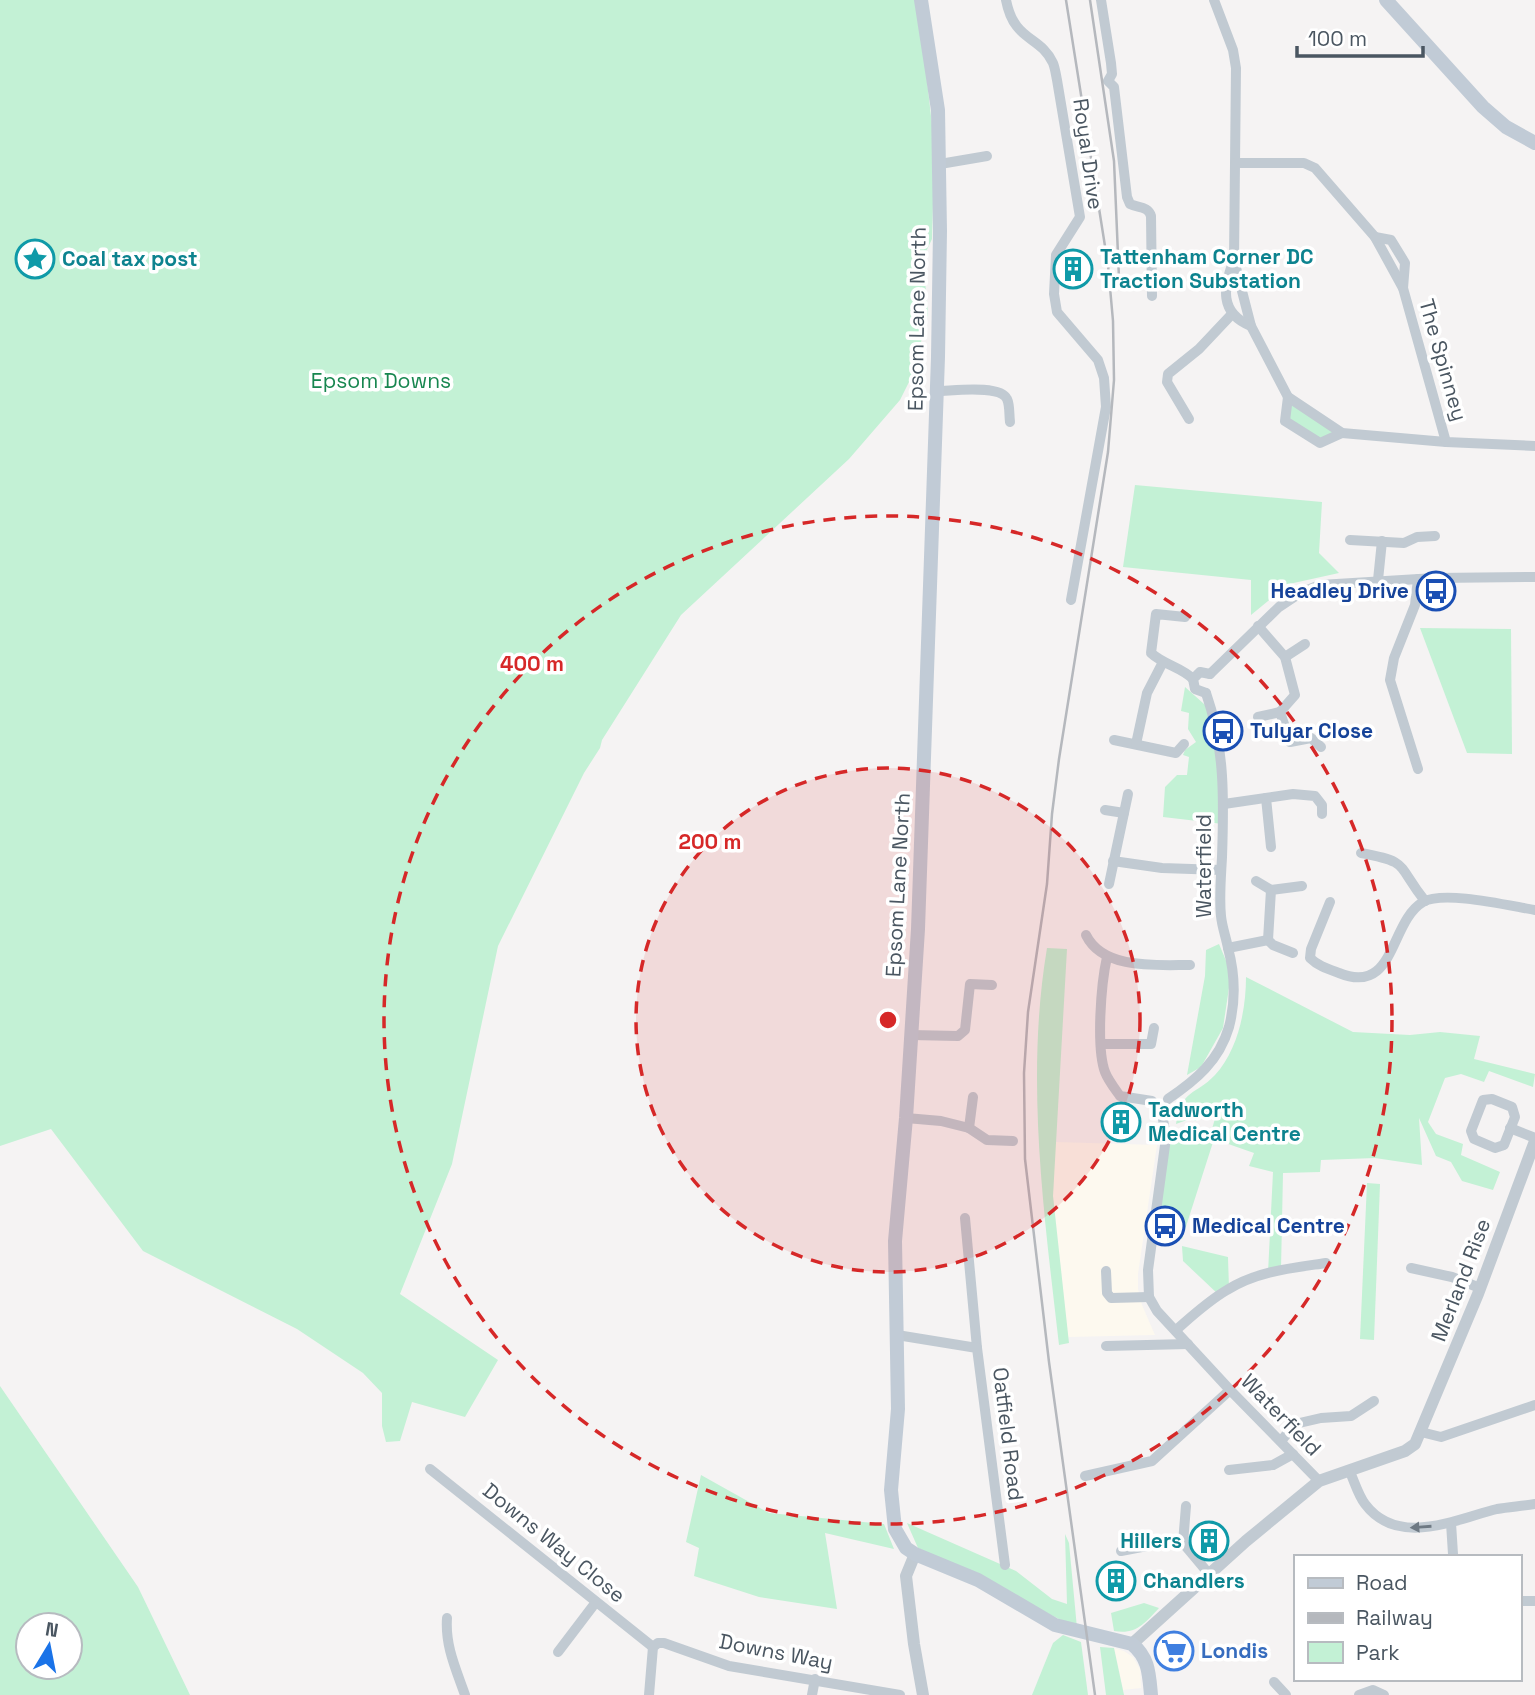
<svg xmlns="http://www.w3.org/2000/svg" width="1535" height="1695" viewBox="0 0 1535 1695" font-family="'Space Grotesk',sans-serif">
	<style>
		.commercial { fill: #fdf9ef }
		.green { fill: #c3f1d5; fill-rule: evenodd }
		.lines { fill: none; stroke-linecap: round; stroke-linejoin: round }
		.minor { stroke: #c1cad2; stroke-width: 10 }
		.tertiary { stroke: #c1cad2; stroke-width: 12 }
		.secondary { stroke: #c1cbd6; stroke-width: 14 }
		.rail { stroke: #b5b8bd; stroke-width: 2.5 }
		.oneway { fill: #6e7983 }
		.ring { fill: none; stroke: #d62828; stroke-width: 3.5; stroke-dasharray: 12 9 }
		.labels { text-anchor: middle; stroke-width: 7; stroke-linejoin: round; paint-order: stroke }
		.street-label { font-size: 21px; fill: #4a5661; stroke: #fff }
		.culture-label { font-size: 21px; font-weight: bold; fill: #0d838f; stroke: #fff; text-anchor: start }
		.park-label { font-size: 21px; fill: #17864f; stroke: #fff }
		.transit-label { font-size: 21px; font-weight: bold; fill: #164399; stroke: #fff; text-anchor: start }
		.shop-label { font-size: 21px; font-weight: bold; fill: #366cbe; stroke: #fff; text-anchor: start }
		.centre { fill: #d62828; stroke: #fff; stroke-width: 3.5 }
		.ring-label { font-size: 21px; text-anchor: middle; font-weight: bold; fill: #d62828; stroke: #fff; stroke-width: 7; stroke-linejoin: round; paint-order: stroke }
	</style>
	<rect width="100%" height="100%" fill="#f5f3f3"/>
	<g class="commercial">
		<path d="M1055 1142 1157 1145 1138 1274V1289L1142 1305 1155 1335 1068 1337 1053 1196Z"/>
		<path d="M1114 1648 1124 1651 1133 1657 1140 1669 1141 1688 1123 1690Z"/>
	</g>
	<g class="green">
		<path d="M0 0H918L932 125 934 170 932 239 923 258 928 314 913 374 900 400 849 459 681 615 602 740 600 748 584 773 498 946 452 1164 400 1294 498 1360 465 1417 412 1402 400 1441 386 1442 382 1426V1393L363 1373 297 1329 143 1251 51 1129 0 1146Z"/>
		<path d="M1288 397 1342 433 1320 443 1285 421Z"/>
		<path d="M1135 485 1322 502 1319 553 1339 573 1289 584 1251 615V580L1123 567Z"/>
		<path d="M1420 628 1511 629 1512 754 1467 753Z"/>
		<path d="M1185 687 1213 712 1223 824 1163 817 1165 787 1177 775H1187L1189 757 1183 755 1185 750 1196 742 1188 729 1189 713 1181 711Z"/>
		<path d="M1219 944 1227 963 1230 981 1223 1028 1201 1067 1187 1075 1205 976 1206 950Z"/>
		<path d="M1047 948 1067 949 1053 1196 1069 1343 1059 1345C1044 1214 1025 1079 1047 948Z"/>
		<path d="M1246 977 1353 1032 1410 1035 1440 1032 1480 1036 1474 1059 1535 1074 1533 1087 1489 1071 1484 1082 1461 1074 1445 1078 1428 1122 1436 1134 1463 1144 1461 1155 1500 1172 1493 1190 1462 1181 1451 1162 1436 1156 1419 1118 1422 1165 1375 1158 1321 1160 1320 1172 1283 1173 1281 1269 1268 1273 1273 1172 1249 1166 1254 1153 1214 1139 1182 1239 1157 1240 1166 1138 1196 1127 1212 1129 1216 1115 1198 1111 1196 1121 1190 1119 1176 1124C1182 1088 1195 1096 1215 1075 1238 1050 1246 1010 1246 977Z"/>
		<path d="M1367 1183 1380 1184 1374 1340 1360 1339Z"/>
		<path d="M1182 1246 1228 1257 1229 1288 1219 1295 1183 1261Z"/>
		<path d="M0 1386 138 1587 190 1695H0ZM70 1625V1667H28V1625Z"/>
		<path d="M701 1475 769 1513 884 1524 894 1549 825 1533 837 1609 759 1597 694 1576 699 1548 686 1542Z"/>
		<path d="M907 1523 1016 1571 1052 1599 1067 1604 1065 1534 1069 1543 1077 1628C1023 1602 973 1573 918 1548Z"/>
		<path d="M1144 1603 1159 1608C1145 1623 1136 1635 1114 1631L1111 1613Z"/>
		<path d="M1063 1635 1081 1642 1088 1695H1032L1053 1643Z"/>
		<path d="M1100 1647 1114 1648 1124 1695H1106Z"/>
	</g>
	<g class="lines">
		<g class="minor">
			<path d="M1006 0C1014 42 1040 35 1053 63 1055 68 1056 75 1057 80L1080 217 1056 255 1054 294 1057 312 1098 360 1104 378 1106 407 1071 600"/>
			<path d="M1101 0 1111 63 1112 74 1108 81 1114 87 1127 197 1130 204C1138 208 1148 206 1151 216L1152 296"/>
			<path d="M1214 0 1233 50 1236 68 1234 260 1251 326 1288 397 1342 433 1446 442 1535 446"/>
			<path d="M1236 163H1304L1315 168 1375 237 1403 288 1446 442"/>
			<path d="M940 164 987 156"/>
			<path d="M1375 237 1391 240 1405 263 1403 288"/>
			<path d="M1234 260C1223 287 1219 313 1251 326"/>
			<path d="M937 391C952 391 1000 384 1007 399 1010 405 1009 415 1010 422"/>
			<path d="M1288 397 1285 421 1320 443 1342 433"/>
			<path d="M1189 419 1167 382 1168 374 1199 349 1232 314"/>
			<path d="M1350 540 1404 543 1417 537 1435 536"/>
			<path d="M1378 580 1382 541"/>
			<path d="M1185 617 1156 614 1151 653C1164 665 1181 667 1193 679"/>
			<path d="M1258 626 1285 657 1295 695 1280 712 1290 742 1311 738 1321 747"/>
			<path d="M1285 657 1305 644"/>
			<path d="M1210 674 1279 607 1300 593 1320 585 1435 578 1535 577"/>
			<path d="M1206 693 1195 689 1193 679 1200 672 1210 674"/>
			<path d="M1258 717 1280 712"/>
			<path d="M1114 740 1176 753 1184 744"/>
			<path d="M1136 744 1147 693 1163 662"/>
			<path d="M1418 769 1390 680 1394 658 1415 605 1418 579"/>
			<path d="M1266 798 1271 847"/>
			<path d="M1224 804 1293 794 1315 796 1322 805V814"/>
			<path d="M1105 810 1124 813"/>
			<path d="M1361 853C1411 862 1396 865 1425 901"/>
			<path d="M1113 861 1162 868 1221 870"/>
			<path d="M1256 881 1271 890"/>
			<path d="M1109 884 1128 794"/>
			<path d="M1330 902 1311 949 1310 958C1318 966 1328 969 1339 973 1396 996 1389 922 1423 902 1444 890 1510 906 1535 910"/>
			<path d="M1086 935C1103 970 1157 965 1190 965"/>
			<path d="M1228 948 1268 940"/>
			<path d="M1293 953 1273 945 1268 940 1271 890 1302 886"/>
			<path d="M1107 957C1101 984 1096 1047 1105 1072 1108 1080 1115 1089 1120 1096L1152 1101"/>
			<path d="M911 1035 958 1036 965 1030 970 984 992 985"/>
			<path d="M1101 1044H1151L1154 1028"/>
			<path d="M973 1097 969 1128 987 1140 1013 1141"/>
			<path d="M1168 1099C1196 1080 1219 1061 1229 1027 1236 1000 1235 974 1228 948 1226 937 1222 927 1221 916 1219 897 1221 877 1222 857 1224 800 1225 747 1206 693"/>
			<path d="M1492 1099 1512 1107 1515 1117 1504 1145 1495 1148 1474 1139 1471 1131 1483 1100Z"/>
			<path d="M1162 1113 1166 1138 1148 1270 1149 1297 1157 1311 1230 1390 1319 1481"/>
			<path d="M906 1118 941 1121 969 1128"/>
			<path d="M1510 1128 1535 1138"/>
			<path d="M965 1218 977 1348"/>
			<path d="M1411 1268 1452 1277 1480 1288"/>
			<path d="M1106 1271 1107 1293 1111 1298 1149 1297"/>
			<path d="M1176 1330C1192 1316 1208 1301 1227 1290 1257 1271 1292 1268 1326 1263"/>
			<path d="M897 1335 977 1348 1005 1565"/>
			<path d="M1106 1346 1188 1344"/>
			<path d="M1421 1432 1441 1437 1535 1405"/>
			<path d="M1281 1441 1295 1424 1321 1418 1351 1416 1374 1401"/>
			<path d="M430 1469 653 1647"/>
			<path d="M1229 1470 1273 1465 1293 1454"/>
			<path d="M1349 1470C1354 1480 1358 1495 1365 1504 1398 1548 1456 1519 1497 1509 1509 1507 1523 1506 1535 1504"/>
			<path d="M1085 1476 1152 1461 1230 1390"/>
			<path d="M1451 1523 1453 1554"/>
			<path d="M1183 1543 1186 1506"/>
			<path d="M1121 1551 1178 1540 1183 1543 1209 1574"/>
			<path d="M1519 1601H1535"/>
			<path d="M447 1618C445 1646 456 1669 465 1695"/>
			<path d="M558 1652 596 1602"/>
			<path d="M1274 1682 1286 1695"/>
			<path d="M649 1695 653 1647 658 1643H664L729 1666 900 1695"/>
			<path d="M812 1695 815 1679"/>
			<path d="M1359 1695 1373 1690 1384 1695"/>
		</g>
		<g class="tertiary">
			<path d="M915 1554 906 1576 914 1644 923 1695"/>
			<path d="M1132 1644 1246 1541 1319 1481 1405 1451 1415 1444 1478 1294 1535 1141"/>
		</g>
		<g class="secondary">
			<path d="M921 0 938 110 940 231 938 357 918 929 906 1118 895 1241 898 1409 891 1490 895 1529 906 1548 915 1554 978 1580 1055 1625 1132 1644C1149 1658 1149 1674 1151 1695"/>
			<path d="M1386 0 1483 107 1506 127 1535 143"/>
		</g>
		<g class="rail">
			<path d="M1066 0 1108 265 1113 321 1114 380 1108 452 1059 759 1052 814 1047 884 1028 1012 1024 1073 1025 1159 1049 1362 1095 1695"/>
			<path d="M1090 0 1114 161 1119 278"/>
		</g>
	</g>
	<defs><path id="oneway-solid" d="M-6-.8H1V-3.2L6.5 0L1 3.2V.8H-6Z" transform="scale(1.75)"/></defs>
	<use class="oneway" href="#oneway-solid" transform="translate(1421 1527) rotate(176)"/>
	<circle cx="888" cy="1020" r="252" fill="#d62828" fill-opacity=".12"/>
	<g class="ring">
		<circle cx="888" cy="1020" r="252"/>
		<circle cx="888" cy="1020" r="504"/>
	</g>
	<defs>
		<symbol id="sight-ring" viewBox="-11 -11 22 22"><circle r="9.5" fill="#fff" stroke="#0f9aa8" stroke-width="1.5"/><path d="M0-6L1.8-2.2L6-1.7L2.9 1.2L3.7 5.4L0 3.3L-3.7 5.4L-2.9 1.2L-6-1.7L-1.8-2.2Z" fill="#0f9aa8"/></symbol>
		<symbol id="building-ring" viewBox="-11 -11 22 22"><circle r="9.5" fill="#fff" stroke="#0f9aa8" stroke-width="1.5"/><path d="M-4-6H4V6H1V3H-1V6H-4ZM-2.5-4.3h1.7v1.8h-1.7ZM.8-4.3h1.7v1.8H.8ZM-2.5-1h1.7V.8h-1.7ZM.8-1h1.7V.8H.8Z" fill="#0f9aa8"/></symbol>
		<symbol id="bus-ring" viewBox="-11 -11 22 22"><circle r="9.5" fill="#fff" stroke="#1a4fb4" stroke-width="1.5"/><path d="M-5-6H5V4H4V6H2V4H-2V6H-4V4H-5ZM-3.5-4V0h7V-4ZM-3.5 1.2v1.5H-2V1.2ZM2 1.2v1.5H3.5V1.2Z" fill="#1a4fb4"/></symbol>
		<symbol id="supermarket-ring" viewBox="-11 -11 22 22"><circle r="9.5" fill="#fff" stroke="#3f7fe0" stroke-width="1.5"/><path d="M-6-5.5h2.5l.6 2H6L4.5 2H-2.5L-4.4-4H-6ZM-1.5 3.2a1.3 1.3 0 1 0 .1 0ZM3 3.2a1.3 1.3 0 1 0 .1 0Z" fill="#3f7fe0"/></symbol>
	</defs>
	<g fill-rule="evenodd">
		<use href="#sight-ring" x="13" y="237" width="44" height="44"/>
		<use href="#building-ring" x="1051" y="247" width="44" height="44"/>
		<use href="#bus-ring" x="1414" y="569" width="44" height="44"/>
		<use href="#bus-ring" x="1201" y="709" width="44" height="44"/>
		<use href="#building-ring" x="1099" y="1100" width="44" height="44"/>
		<use href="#bus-ring" x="1143" y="1204" width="44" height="44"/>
		<use href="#building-ring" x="1187" y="1519" width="44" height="44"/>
		<use href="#building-ring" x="1094" y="1559" width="44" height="44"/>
		<use href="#supermarket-ring" x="1152" y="1629" width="44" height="44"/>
	</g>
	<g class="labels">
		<g class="street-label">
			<text transform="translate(1088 154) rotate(82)" y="7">Royal Drive</text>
			<text transform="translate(917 319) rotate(-89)" y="7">Epsom Lane North</text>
			<text transform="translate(1443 360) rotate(74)" y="7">The Spinney</text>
			<text transform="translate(1204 866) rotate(-90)" y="7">Waterfield</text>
			<text transform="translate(898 885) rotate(-87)" y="7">Epsom Lane North</text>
			<text transform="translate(1461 1280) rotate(-69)" y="7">Merland Rise</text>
			<text transform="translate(1281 1415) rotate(46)" y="7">Waterfield</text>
			<text transform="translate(1008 1434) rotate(83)" y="7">Oatfield Road</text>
			<text transform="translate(554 1543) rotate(39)" y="7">Downs Way Close</text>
			<text transform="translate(776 1652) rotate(11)" y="7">Downs Way</text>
		</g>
		<g class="culture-label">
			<text x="1100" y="264">Tattenham Corner DC<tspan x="1100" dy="24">Traction Substation</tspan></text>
			<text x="62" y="266">Coal tax post</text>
			<text x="1148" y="1117">Tadworth<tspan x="1148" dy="24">Medical Centre</tspan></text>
			<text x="1182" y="1548" text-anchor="end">Hillers</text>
			<text x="1143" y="1588">Chandlers</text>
		</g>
		<g class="park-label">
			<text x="381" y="388">Epsom Downs</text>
		</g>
		<g class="transit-label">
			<text x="1409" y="598" text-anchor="end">Headley Drive</text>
			<text x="1250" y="738">Tulyar Close</text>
			<text x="1192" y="1233">Medical Centre</text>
		</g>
		<g class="shop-label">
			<text x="1201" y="1658">Londis</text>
		</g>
	</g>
	<circle cx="888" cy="1020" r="10" class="centre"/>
	<g class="ring-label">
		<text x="532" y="671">400 m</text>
		<text x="710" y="849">200 m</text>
	</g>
	<rect x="1294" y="1555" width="228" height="126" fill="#ffffff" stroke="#b7bbc0" stroke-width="2"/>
	<rect x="1308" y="1578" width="35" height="10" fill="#c1cbd6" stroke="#b7bbc0" stroke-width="2"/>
	<text x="1356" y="1590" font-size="21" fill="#4a5661">Road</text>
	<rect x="1308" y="1613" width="35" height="10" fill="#b5b8bd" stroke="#b7bbc0" stroke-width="2"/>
	<text x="1356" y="1625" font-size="21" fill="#4a5661">Railway</text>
	<rect x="1308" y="1642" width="35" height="21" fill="#c3f1d5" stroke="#b7bbc0" stroke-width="2"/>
	<text x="1356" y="1660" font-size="21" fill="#4a5661">Park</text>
	<g transform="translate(49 1646) rotate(10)"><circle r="33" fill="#ffffff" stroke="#b7bbc0" stroke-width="2"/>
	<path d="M0-5L12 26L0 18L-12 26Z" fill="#1a73e8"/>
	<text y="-10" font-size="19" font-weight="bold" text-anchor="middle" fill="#4a5661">N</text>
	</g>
	<path d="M1297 46v10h126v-10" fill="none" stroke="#4a5661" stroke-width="3.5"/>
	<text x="1308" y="46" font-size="21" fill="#4a5661" stroke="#ffffff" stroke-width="5" paint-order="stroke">100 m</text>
</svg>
